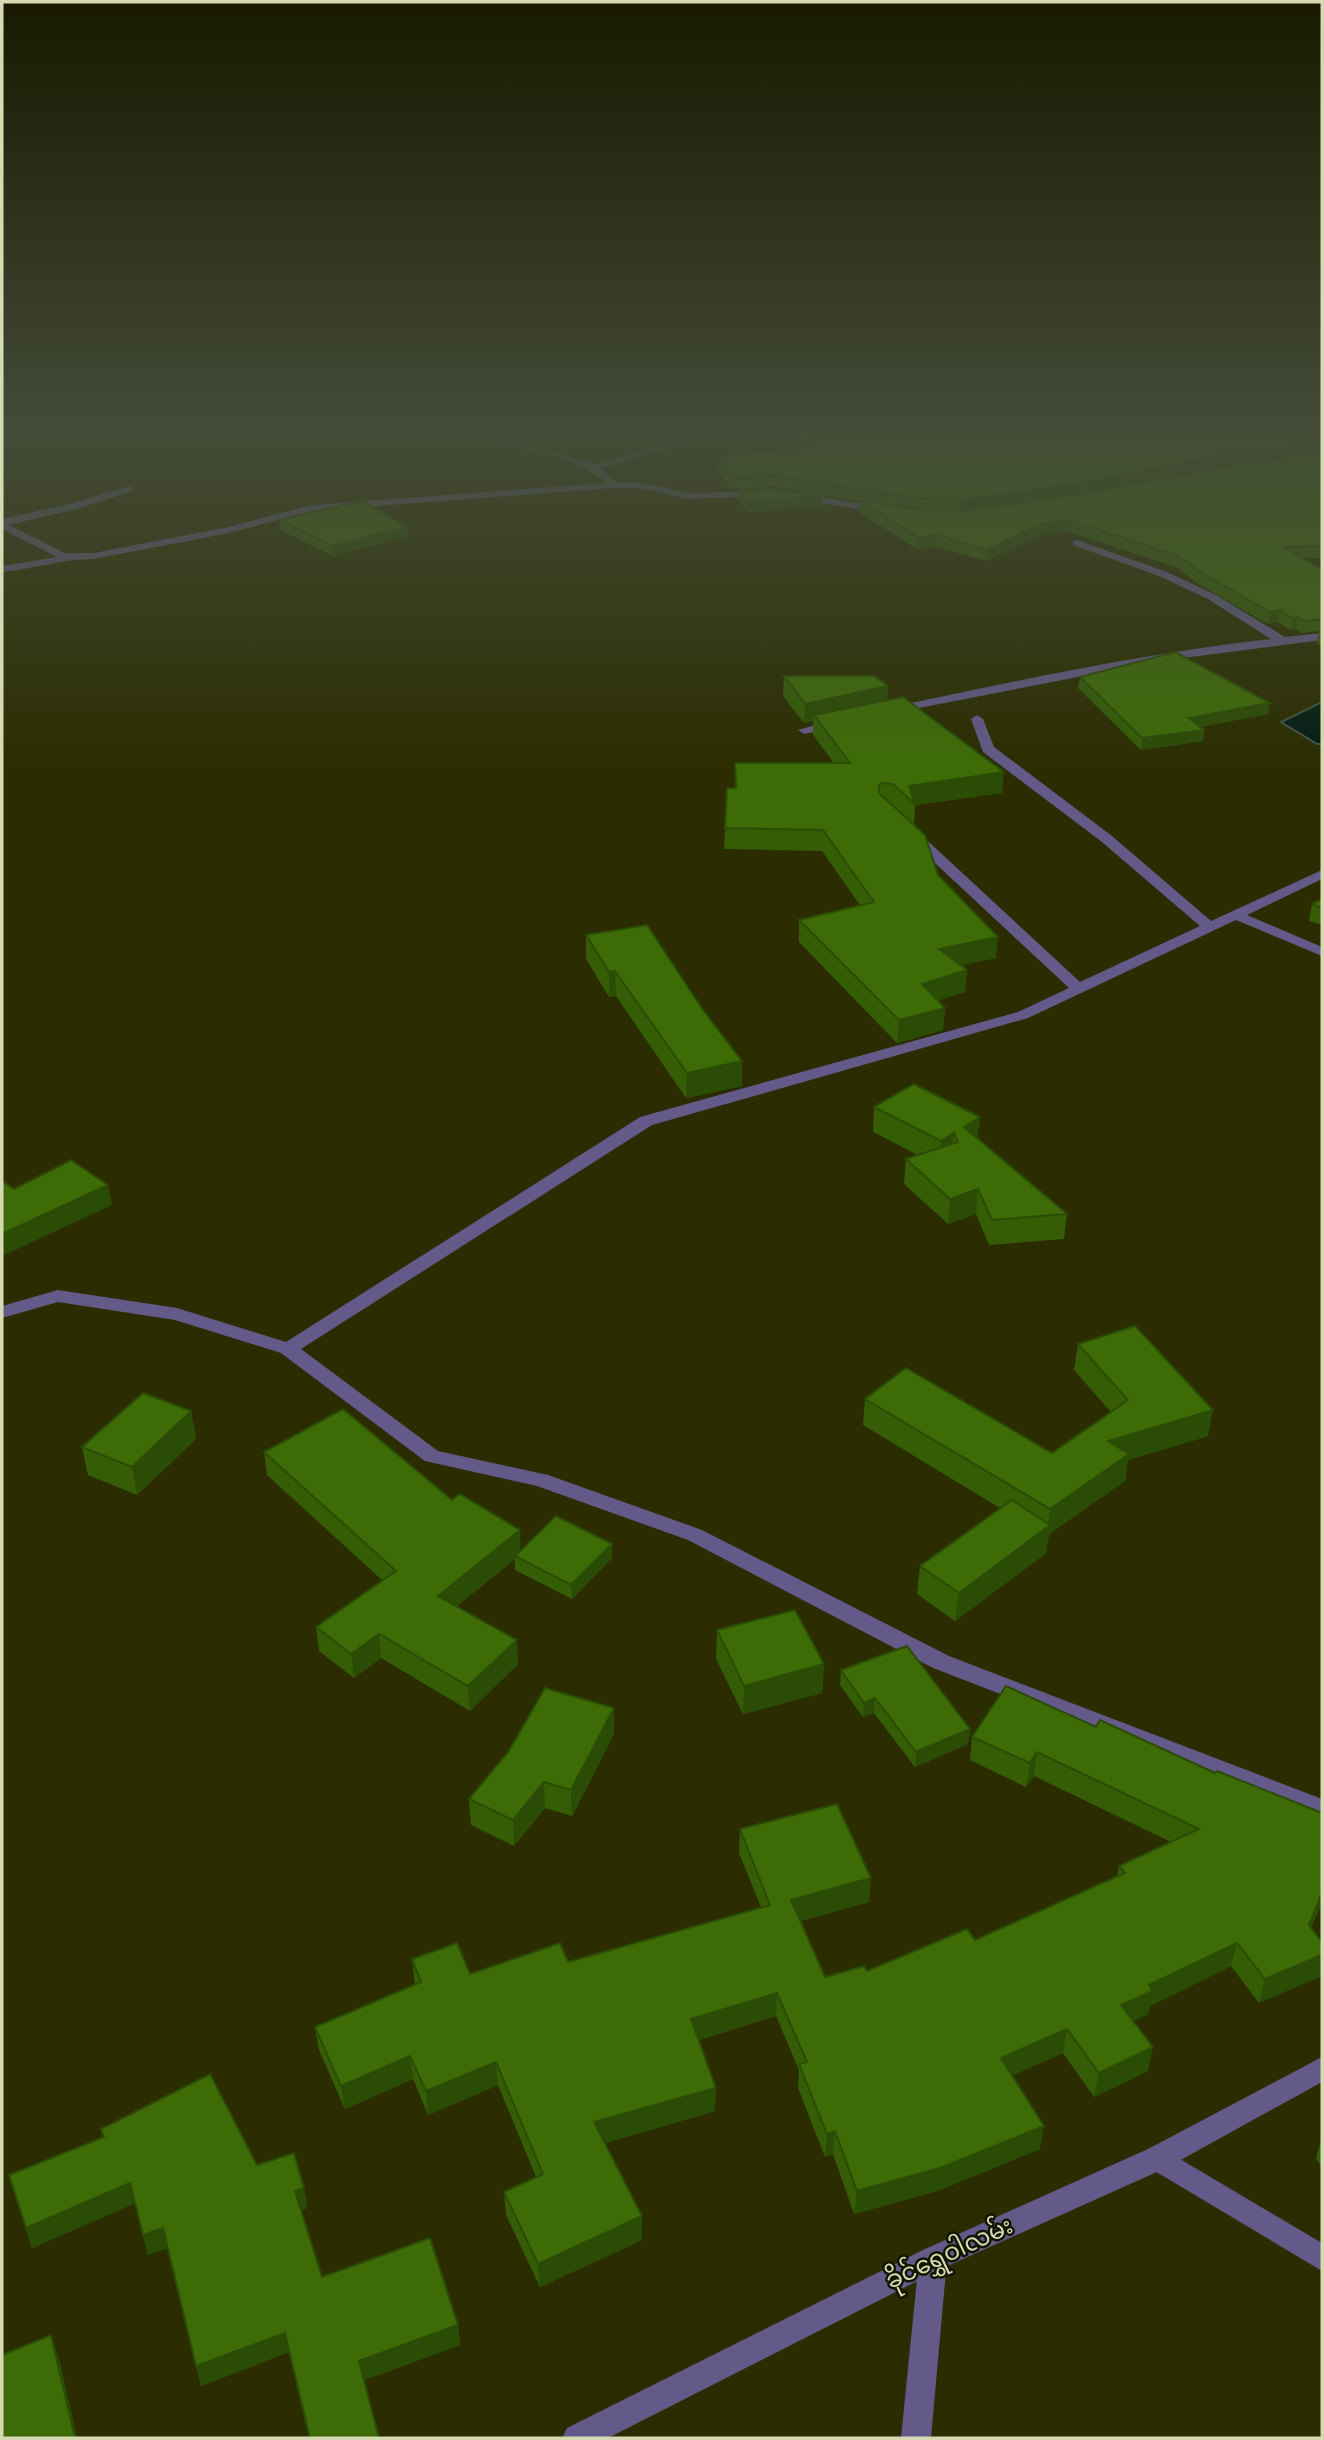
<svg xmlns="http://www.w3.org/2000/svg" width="1324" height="2440" viewBox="0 0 1324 2440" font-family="Rubik,'Noto Sans Myanmar',sans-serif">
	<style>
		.water { fill: #041c15; stroke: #435544; stroke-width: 2 }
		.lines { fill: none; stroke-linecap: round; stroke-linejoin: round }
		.minor { fill: #645a89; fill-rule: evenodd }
		.tertiary { fill: #645a89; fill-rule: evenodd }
		.wall { fill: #345d06; fill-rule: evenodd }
		.shaded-wall { fill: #2b4c05 }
		.building { fill: #3d6c07; stroke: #2b4c05; stroke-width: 2 }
		.labels { text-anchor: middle; stroke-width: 5; stroke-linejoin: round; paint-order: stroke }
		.near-street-label { font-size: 24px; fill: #d5dab2; stroke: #131500 }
	</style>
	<rect width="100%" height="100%" fill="#2b2d00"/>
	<path class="water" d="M1322 702V744H1317L1281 722Z"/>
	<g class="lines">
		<g class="minor">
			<path d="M716 429H732L601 468 616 482H638L689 493 762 491 766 492V496L689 499 638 488H613L312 511 229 533 94 559C63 559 33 569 2 572V566L57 557 2 529V519L69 504 129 486 133 487V491L76 509 9 525 65 553H94L228 527 312 505 605 483C573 452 508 447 466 436V432L469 431 594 464Z"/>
			<path d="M800 494 883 507 888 510 883 513 796 499 795 497Z"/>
			<path d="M1077 540 1167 572 1216 595 1285 637 1322 633V640L1160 661 888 714V708L892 707C1017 681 1143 653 1271 639L1208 599 1159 576 1073 545V541Z"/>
			<path d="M977 715 983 719 994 747 1112 836 1211 921 1322 870V879L1247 915 1322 947V956L1236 920 1028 1018 652 1125 301 1349 438 1451 548 1475 702 1530 949 1656 1322 1799V1818L933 1668 688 1540 537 1486 425 1461 281 1353 175 1320 58 1302 2 1318V1306L58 1290 177 1308 286 1342 640 1117 1018 1012 1069 988 907 837V831H917L1080 982 1200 926 1102 842 983 752 971 719Z"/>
			<path d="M837 719 841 720V726L804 734 798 730Z"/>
			<path d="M1158 2146 1322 2243V2271L1148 2167 1145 2158 1148 2149Z"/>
			<path d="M933 2246 943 2250 947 2259 931 2438H901L919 2259 923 2250Z"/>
		</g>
		<path class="tertiary" d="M1322 2057V2082L1168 2167 943 2268 608 2438H562L567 2428 923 2250 1148 2149Z"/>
	</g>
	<g class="wall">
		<path d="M773 429H1322V558H1303L1322 570V647L1317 643 1319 631 1301 633 1296 629 1290 630 1278 622 1268 624 1200 585 1176 567 1069 532 1042 535 986 561 936 547 918 550 859 512 860 501 872 503 774 487 731 489 717 469V458L799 448ZM1302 456 1088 493H1086L1234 463Z"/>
		<path d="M739 490 822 506 747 512 739 500Z"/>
		<path d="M279 520 408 537 333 556 280 530Z"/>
		<path d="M784 676 888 686 887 700 1002 793 915 805 914 824 938 875 996 958 961 965 967 970 965 992 938 1000 945 1008 943 1030 897 1043 799 942V920L860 905 822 851 724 849 725 828 735 788V763H834L813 735V721L804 723 783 696Z"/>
		<path d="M1080 677 1268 714 1200 727 1204 730 1203 741 1141 750 1078 688Z"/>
		<path d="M1322 899V925L1309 921 1312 904Z"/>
		<path d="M586 935 703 1010 742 1061V1086L686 1098 616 996 609 997 586 959Z"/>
		<path d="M874 1107 980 1117 977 1138 1067 1214 1064 1239 989 1245 976 1214 948 1224 904 1184 906 1159 918 1155 873 1132Z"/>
		<path d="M1078 1344 1208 1436 1128 1460 1125 1481 1049 1534 1046 1553 955 1621 917 1594 920 1566 1000 1508 863 1425 865 1399 1052 1453 1111 1412 1074 1370Z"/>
		<path d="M191 1411 196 1439 137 1495 88 1475 82 1447Z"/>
		<path d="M264 1452 452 1500 521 1550 612 1558 572 1599 515 1570V1559L457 1606 518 1664 470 1711 381 1658 354 1678 319 1651 316 1627 382 1580 267 1475Z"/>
		<path d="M717 1630 824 1664 822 1693 743 1714 716 1659Z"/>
		<path d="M841 1670 970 1729 968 1744 915 1767 874 1713 863 1717 840 1685Z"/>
		<path d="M1006 1686 1322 1902 1311 1928 1259 2003 1231 1966 1150 2006 1148 2014 1133 2021 1148 2071 1094 2097 1063 2053 1012 2075 1040 2149 937 2191 854 2214 833 2154 825 2157 798 2088 799 2070 776 2016 699 2040 715 2111 605 2143 642 2240 540 2287 506 2215 504 2192 536 2177 498 2085 428 2115 413 2079 345 2109 319 2050 315 2027 415 1985 412 1959 470 1974 568 1962 761 1907 739 1853 740 1829 869 1902 800 1921 825 1977 867 1971 975 1940 1117 1877 1119 1866 1171 1842 1034 1776 1026 1787 970 1760 972 1737Z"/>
		<path d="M614 1708V1734L572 1816 545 1808 514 1846 471 1825 469 1799Z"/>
		<path d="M101 2129 257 2165 304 2188 307 2208 301 2210 322 2277 458 2325 460 2345 364 2380 379 2438H309L289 2352 201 2386 167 2248 148 2255 135 2203 32 2248 9 2175 103 2137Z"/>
		<path d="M1322 2137V2168L1316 2158Z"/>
	</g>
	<g class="shaded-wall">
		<path d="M1322 443V453L1234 463 1086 493 963 511 964 500 1235 453Z"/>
		<path d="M822 496V506L747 512V502Z"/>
		<path d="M1071 521 1069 532 1042 535 986 561 987 550 1043 523Z"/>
		<path d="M407 527 408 537 333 556V546Z"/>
		<path d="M937 535 936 547 918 550 919 538Z"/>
		<path d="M1280 610 1278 622 1268 624 1270 612Z"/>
		<path d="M1298 617 1296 629 1290 630 1292 618Z"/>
		<path d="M888 686 886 705 814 715 813 721 804 723 805 704Z"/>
		<path d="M1270 703 1268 714 1188 729 1189 718Z"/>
		<path d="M1204 730 1203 741 1141 750 1142 738Z"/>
		<path d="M1004 772 1002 793 915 805 909 786Z"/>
		<path d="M998 937 996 958 937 970 939 949Z"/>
		<path d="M967 970 965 992 920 1006 922 984Z"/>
		<path d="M615 971 616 996 609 997V972Z"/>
		<path d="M945 1008 943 1030 897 1043 899 1020Z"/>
		<path d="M742 1061V1086L686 1098 687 1073Z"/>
		<path d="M980 1117 977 1141 964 1127Z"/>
		<path d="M954 1133 952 1158 939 1166 941 1141Z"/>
		<path d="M108 1185 112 1205 2 1256V1234Z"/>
		<path d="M978 1189 976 1214 948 1224 950 1199Z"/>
		<path d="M1213 1410 1208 1436 1128 1460 1125 1481 1049 1534 1046 1553 955 1621 959 1593 1048 1527 1050 1509 1108 1441Z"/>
		<path d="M191 1411 196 1439 137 1495 132 1467Z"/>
		<path d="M520 1530 521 1554 515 1556V1559L440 1620 438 1596Z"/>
		<path d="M612 1544V1558L572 1599 571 1585Z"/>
		<path d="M379 1634 381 1658 354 1678 351 1654Z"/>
		<path d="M517 1640 518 1664 470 1711 468 1686Z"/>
		<path d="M824 1664 822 1693 743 1714 744 1686Z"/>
		<path d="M875 1698 874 1713 863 1717 864 1703Z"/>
		<path d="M614 1708V1734L572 1816 571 1790Z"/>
		<path d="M970 1729 968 1744 915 1767 916 1752Z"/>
		<path d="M1037 1752 1034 1776 1026 1787 1030 1763Z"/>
		<path d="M544 1782 545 1808 514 1846 513 1820Z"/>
		<path d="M871 1878 869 1902 790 1923 791 1900Z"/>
		<path d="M1322 1893V1902L1302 1948 1309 1925Z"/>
		<path d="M1237 1943 1231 1966 1150 2006 1148 2014 1116 2028 1121 2005 1149 1985Z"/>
		<path d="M1322 1955V1976L1259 2003 1265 1979Z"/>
		<path d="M777 1993 776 2016 691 2042V2019Z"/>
		<path d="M1067 2029 1063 2053 998 2082 1001 2058Z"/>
		<path d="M1153 2047 1148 2071 1094 2097 1099 2073Z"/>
		<path d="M410 2056 413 2079 345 2109 341 2086Z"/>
		<path d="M496 2062 498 2085 428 2115 426 2091Z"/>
		<path d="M716 2088 715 2111 595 2146 594 2122Z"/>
		<path d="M1044 2126 1040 2149 937 2191 854 2214 857 2191Z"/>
		<path d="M835 2131 833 2154 825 2157 827 2134Z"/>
		<path d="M130 2183 135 2203 32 2248 26 2228Z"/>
		<path d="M304 2188 307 2208 299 2211 295 2191Z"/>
		<path d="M642 2216V2240L540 2287 538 2264Z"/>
		<path d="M163 2228 167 2248 148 2255 143 2235Z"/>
		<path d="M458 2325 460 2345 362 2381 359 2361Z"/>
		<path d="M285 2333 289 2352 201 2386 196 2366Z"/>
		<path d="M51 2335 60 2362 77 2438H75Z"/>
	</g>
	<g class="building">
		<path d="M788 429H1322V443L1235 453 1087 482 964 500 924 499 775 476 731 478 717 458 812 446Z"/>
		<path d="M1322 453V546L1285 547 1322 570V619L1303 621 1298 617 1292 618 1280 610 1270 612 1202 573 1178 556 1071 521 1043 523 987 550 937 535 919 538 860 501 924 510 964 511 1088 493 1236 464Z"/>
		<path d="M774 489 822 496 747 502 739 490Z"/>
		<path d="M362 501 407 527 333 546 279 520Z"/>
		<path d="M1175 652 1270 703 1189 718 1204 730 1142 738 1080 677Z"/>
		<path d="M784 676H874L888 686 805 704Z"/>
		<path d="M903 697 1004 772 909 786 915 804 893 784 881 783 879 786V793L925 835 938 875 998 937 939 949 967 970 922 984 945 1008 899 1020 799 920 874 902 823 830 725 828 727 788H736L735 763H850L814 715Z"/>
		<path d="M1322 899V908L1312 904Z"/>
		<path d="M647 925 703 1010 742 1061 687 1073 615 971 609 972 586 935Z"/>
		<path d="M914 1084 980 1117 964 1127 1067 1214 992 1220 978 1189 950 1199 906 1159 958 1142 954 1133 941 1141 874 1107Z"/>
		<path d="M71 1160 108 1185 2 1234V1181L14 1189Z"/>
		<path d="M1135 1326 1213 1410 1108 1441 1129 1454 1050 1509 865 1399 906 1368 1052 1453 1128 1400 1078 1344Z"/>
		<path d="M143 1393 191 1411 132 1467 82 1447Z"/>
		<path d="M343 1409 452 1500 460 1494 520 1530 438 1596 517 1640 468 1686 379 1634 351 1654 316 1627 396 1571 264 1452Z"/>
		<path d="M1012 1500 1050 1525 959 1593 920 1566Z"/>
		<path d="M556 1516 612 1544 571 1585 515 1556Z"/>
		<path d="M795 1610 824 1664 744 1686 717 1630Z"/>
		<path d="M907 1646 970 1729 916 1752 875 1698 864 1703 841 1670Z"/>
		<path d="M1006 1686 1096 1727 1100 1720 1215 1773 1217 1771 1322 1813V1893L1309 1925 1322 1942V1955L1265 1979 1237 1943 1149 1985 1153 1991 1121 2005 1153 2047 1099 2073 1067 2029 1001 2058 1044 2126 940 2168 857 2191 835 2131 827 2134 799 2064 807 2062 777 1993 691 2019 716 2088 594 2122 642 2216 538 2264 504 2192 543 2174 496 2062 426 2091 410 2056 341 2086 315 2027 421 1982 412 1959 457 1943 470 1974 560 1943 568 1962 770 1905 740 1829 837 1804 871 1878 791 1900 825 1977 864 1966 867 1971 967 1929 975 1940 1125 1873 1119 1866 1199 1829 1037 1752 1030 1763 972 1737Z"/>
		<path d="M545 1688 614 1708 571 1790 544 1782 513 1820 469 1799 509 1751Z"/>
		<path d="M210 2074 257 2165 294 2153 304 2188 295 2191 322 2277 430 2238 458 2325 359 2361 379 2438H310L285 2333 196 2366 163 2228 143 2235 130 2183 26 2228 9 2175 104 2137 101 2129Z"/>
		<path d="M51 2335 75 2438H2V2355Z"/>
	</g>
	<linearGradient id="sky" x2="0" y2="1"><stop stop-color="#181900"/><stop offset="0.56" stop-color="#444c37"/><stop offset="1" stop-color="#444c37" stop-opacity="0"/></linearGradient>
	<rect width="1324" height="771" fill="url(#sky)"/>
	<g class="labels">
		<g class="near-street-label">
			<text transform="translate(949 2253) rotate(-25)" y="8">ခိုင်ရွှေဝါလမ်း</text>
		</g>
	</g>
	<rect width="1324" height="2440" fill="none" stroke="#d5dab2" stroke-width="7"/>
</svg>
